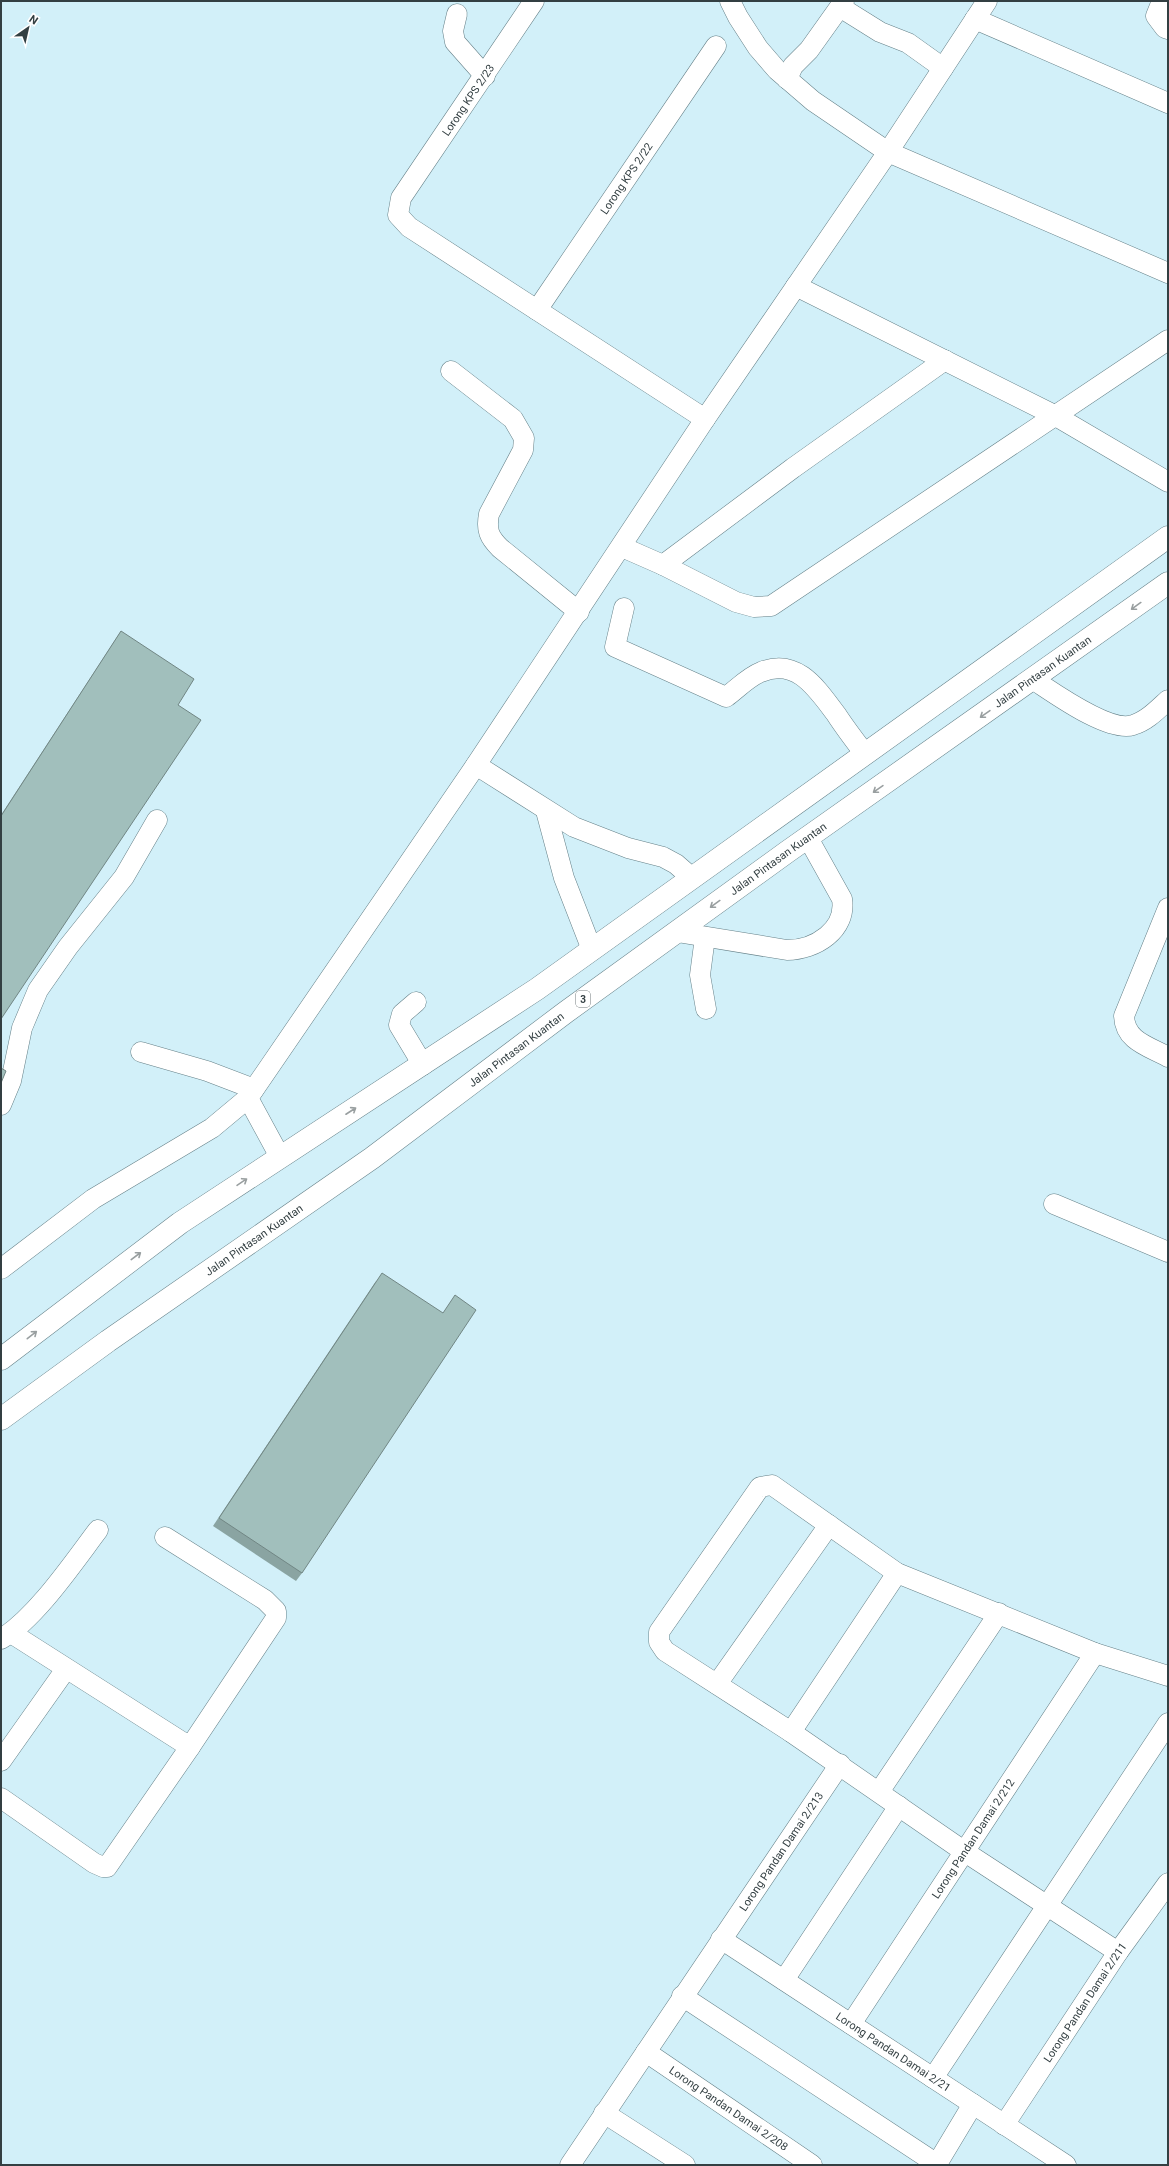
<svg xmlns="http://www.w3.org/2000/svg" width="1169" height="2166" viewBox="0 0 1169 2166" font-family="Roboto,sans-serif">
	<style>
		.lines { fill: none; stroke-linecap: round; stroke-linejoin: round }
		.minor-casing { stroke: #658088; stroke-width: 21 }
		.highway-casing { stroke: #658088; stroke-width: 23 }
		.minor { stroke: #fff; stroke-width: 20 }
		.highway { stroke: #fff; stroke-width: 22 }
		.wall { fill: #8aa4a2 }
		.building { fill: #a1bfbc; stroke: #718684 }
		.oneway { stroke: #999fa0 }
		.labels { text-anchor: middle; stroke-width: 3; stroke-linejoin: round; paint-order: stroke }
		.shield { fill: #fff; stroke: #70797b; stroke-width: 1 }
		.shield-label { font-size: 10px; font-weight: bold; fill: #333f42 }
		.street-label { font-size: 11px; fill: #333f42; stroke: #fff }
	</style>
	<rect width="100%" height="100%" fill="#d2f0f9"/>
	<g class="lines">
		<defs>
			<g id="minor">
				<path d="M534 1 401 198 398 215 409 227 705 419"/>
				<path d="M730 1 738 17 758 48 777 70 813 101 888 152 1168 273"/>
				<path d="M1162 1 1156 16 1165 28 1168 29"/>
				<path d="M840 7 880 32 908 43 943 68"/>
				<path d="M457 14 453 31 455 42 485 76"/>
				<path d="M975 19 1168 103"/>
				<path d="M787 79 793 66 809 50 844 1"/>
				<path d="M796 286 1054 415 1168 482"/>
				<path id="s1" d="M537 310 716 46"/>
				<path d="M451 371 513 419 524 438 523 450 489 514C486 530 489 537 500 548L579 612"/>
				<path d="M622 547 663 565 736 602 754 607 771 606 1168 340"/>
				<path d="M663 565 793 468 945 360"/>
				<path d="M624 608 615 647 726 697C736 690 748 677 761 672 797 657 817 689 836 714 845 728 855 741 865 754"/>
				<path d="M1034 680C1054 693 1109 733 1133 725 1147 721 1158 709 1168 700"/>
				<path d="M476 765 574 827 628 848 663 857 676 864 692 878"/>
				<path d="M546 811 564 878 592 950"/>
				<path d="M1168 908 1124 1016C1125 1041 1148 1046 1168 1057"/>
				<path d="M677 932 787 950C815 950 847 930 842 899L808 838"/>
				<path d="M705 937 700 975 706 1009"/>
				<path d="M416 1002 402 1014 399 1025 423 1065"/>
				<path d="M141 1052 207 1071 254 1089"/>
				<path d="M1 1105 11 1081 22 1028 38 990 68 947 124 877 157 820"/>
				<path d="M280 1157 248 1098 476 765 705 419 888 152 987 1"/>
				<path d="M1054 1204 1168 1252"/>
				<path d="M1 1269 93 1199 212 1128 248 1098"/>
				<path d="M11 1633 190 1747 276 1618V1611L265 1600 165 1537"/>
				<path d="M1 1639C36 1618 73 1563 98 1530"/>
				<path d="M717 1684 829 1525"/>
				<path d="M791 1732 897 1573"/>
				<path d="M1 1761 66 1669"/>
				<path d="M879 1792 999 1613"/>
				<path d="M1 1798 94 1863 103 1867H107L190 1747"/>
				<path id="s2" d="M721 1939 1066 2165"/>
				<path d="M1118 1952 965 1852 791 1732 665 1651 659 1642V1632L760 1487 772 1485 897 1573 1095 1653 1168 1676"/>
				<path d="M784 1980 899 1806"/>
				<path d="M682 1996 937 2164 973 2104"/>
				<path id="s3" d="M851 2024 1095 1653"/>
				<path id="s4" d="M646 2052 812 2165"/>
				<path d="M933 2078 1168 1723"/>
				<path d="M604 2113 685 2165"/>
				<path id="s5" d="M1004 2125 1118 1952 1168 1883"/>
				<path id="s6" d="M570 2165 840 1764"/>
			</g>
			<g id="highway">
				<path d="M1 1359 180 1223 537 989 1168 537"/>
				<path id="s7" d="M1 1419 108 1341 372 1158 566 1012 787 852 1168 583"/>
			</g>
		</defs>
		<use href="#minor" class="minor-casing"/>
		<use href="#highway" class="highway-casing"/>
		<use href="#minor" class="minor"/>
		<use href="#highway" class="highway"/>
	</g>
	<g class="wall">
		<path d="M121 631 178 705 1 1019V815Z"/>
		<path d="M376 1281 302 1573 296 1581 213 1526Z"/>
	</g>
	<g class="building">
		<path d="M121 631 194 679 178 705 201 720 1 1019V816Z"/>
		<path d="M1 1068 6 1071 1 1083Z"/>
		<path d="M382 1273 443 1313 455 1295 476 1310 302 1573 219 1518Z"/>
	</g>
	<defs><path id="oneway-shaft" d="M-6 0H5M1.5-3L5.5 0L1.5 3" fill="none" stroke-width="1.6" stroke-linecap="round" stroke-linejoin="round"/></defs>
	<g class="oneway">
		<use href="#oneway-shaft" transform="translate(1136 606) rotate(144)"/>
		<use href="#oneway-shaft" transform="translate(985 714) rotate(145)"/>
		<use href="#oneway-shaft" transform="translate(878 789) rotate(145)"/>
		<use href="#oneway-shaft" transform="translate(715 904) rotate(144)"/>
		<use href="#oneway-shaft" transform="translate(351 1111) rotate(-33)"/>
		<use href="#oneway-shaft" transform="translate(242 1182) rotate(-34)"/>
		<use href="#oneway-shaft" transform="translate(136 1256) rotate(-37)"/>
		<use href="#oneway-shaft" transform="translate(32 1335) rotate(-38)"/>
	</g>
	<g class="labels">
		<rect class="shield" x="576" y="991" width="14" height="16" rx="3"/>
		<g class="shield-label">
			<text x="583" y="1003">3</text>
		</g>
		<g class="street-label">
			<text transform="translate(468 100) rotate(-56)" y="4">Lorong KPS 2/23</text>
			<text dy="4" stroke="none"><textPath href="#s1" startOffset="159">Lorong KPS 2/22</textPath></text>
			<text dy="4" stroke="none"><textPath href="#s7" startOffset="1282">Jalan Pintasan Kuantan</textPath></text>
			<text dy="4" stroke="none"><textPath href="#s7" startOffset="958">Jalan Pintasan Kuantan</textPath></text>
			<text dy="4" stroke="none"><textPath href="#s7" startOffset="634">Jalan Pintasan Kuantan</textPath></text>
			<text dy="4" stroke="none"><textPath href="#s7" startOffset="310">Jalan Pintasan Kuantan</textPath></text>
			<text dy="4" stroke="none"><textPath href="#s3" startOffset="222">Lorong Pandan Damai 2/212</textPath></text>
			<text dy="4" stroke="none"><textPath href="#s6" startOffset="378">Lorong Pandan Damai 2/213</textPath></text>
			<text dy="4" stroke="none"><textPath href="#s5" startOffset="147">Lorong Pandan Damai 2/211</textPath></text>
			<text dy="4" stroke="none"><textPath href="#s2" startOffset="206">Lorong Pandan Damai 2/21</textPath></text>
			<text dy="4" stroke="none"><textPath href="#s4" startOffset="100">Lorong Pandan Damai 2/208</textPath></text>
		</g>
	</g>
	<rect width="1169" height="2166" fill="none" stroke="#333f42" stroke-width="4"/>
	<g transform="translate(28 28) rotate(34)" stroke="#ffffff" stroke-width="3" paint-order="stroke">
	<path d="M0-3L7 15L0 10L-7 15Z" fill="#333f42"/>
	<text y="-6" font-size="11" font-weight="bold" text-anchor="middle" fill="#333f42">N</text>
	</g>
</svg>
